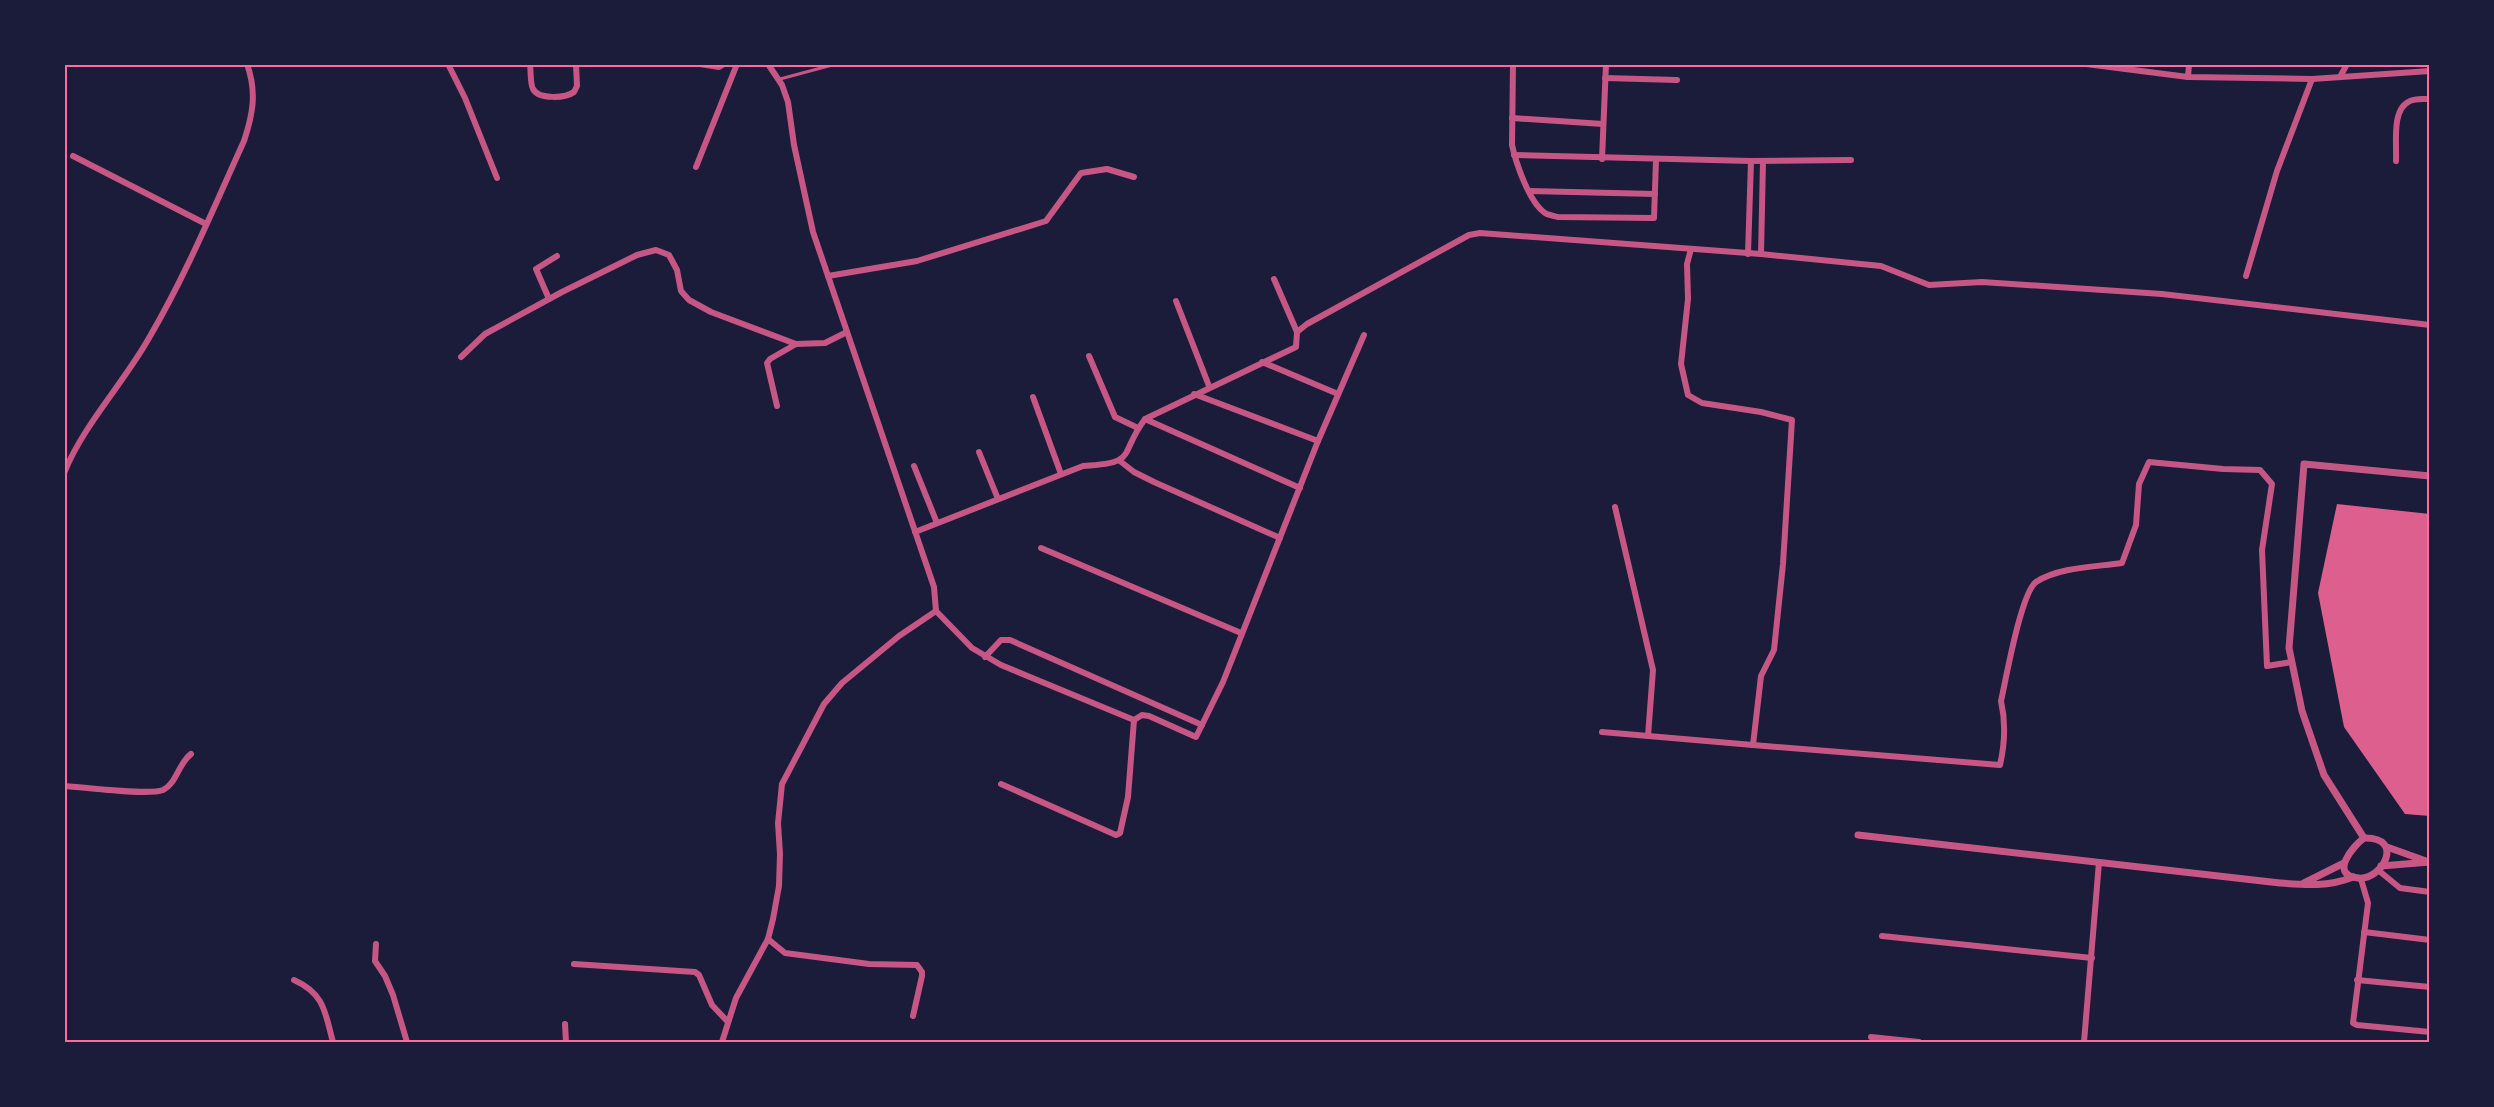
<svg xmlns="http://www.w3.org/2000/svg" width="2494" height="1107" viewBox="0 0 2494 1107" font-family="'DM Sans',sans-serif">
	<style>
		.building { fill: #dd5f8e }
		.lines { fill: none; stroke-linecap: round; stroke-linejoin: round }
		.service { stroke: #c65784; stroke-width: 3 }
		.minor { stroke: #c65784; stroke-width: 6 }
		.tertiary { stroke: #c65784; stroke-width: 7 }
		.neatline { fill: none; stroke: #ff6b9d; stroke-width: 2 }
	</style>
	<rect width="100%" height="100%" fill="#1b1b3a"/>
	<path class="building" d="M2337 504 2430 514V816L2405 814 2344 727 2318 593Z"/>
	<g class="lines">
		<path class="service" d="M780 79 836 64"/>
		<g class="minor">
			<path d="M448 64 465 98 497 178"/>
			<path d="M530 64C531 72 530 83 533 89 539 100 566 98 574 92L577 86 576 64"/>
			<path d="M700 64 719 67 724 64"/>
			<path d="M768 64 782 85 788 102 794 145 813 232 934 587 936 611 972 648 1001 665 1134 720"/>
			<path d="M1513 64 1512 145C1516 163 1529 202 1545 213 1548 215 1554 216 1558 217L1654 218 1656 160"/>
			<path d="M2086 64 2188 77 2312 79 2430 71"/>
			<path d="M2188 77 2189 64"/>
			<path d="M2340 77 2347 64"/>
			<path d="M1605 78 1677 80"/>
			<path d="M1512 118 1603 124"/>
			<path d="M1514 155 1751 161 1851 160"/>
			<path d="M73 156 206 224"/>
			<path d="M1602 159 1606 64"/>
			<path d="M2396 161C2397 144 2391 109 2410 101 2415 98 2423 99 2430 99"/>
			<path d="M696 167 737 64"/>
			<path d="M1530 191 1655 194"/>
			<path d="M1748 254 1751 161"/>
			<path d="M1761 254 1763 161"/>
			<path d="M828 276 917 261 1046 221 1081 173 1107 169 1134 177"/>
			<path d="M2246 276 2277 171 2312 79"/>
			<path d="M1274 279 1297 332"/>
			<path d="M549 299 536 269 557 256"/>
			<path d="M1176 301 1209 386"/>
			<path d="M1089 356 1115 417 1138 428"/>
			<path d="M461 357 485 334 562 292 637 255 656 250 669 255 677 270 681 291 689 300 711 312 796 344"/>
			<path d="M1262 362 1338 394"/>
			<path d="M1033 397 1061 474"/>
			<path d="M777 406 767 363 770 359 796 344 825 343 847 332"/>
			<path d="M1145 419 1300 488"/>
			<path d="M1318 441 1364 335"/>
			<path d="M979 452 998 499"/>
			<path d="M1120 461 1134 472 1154 482 1280 538"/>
			<path d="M914 466 937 523"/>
			<path d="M64 473C84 424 123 384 149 338 186 275 214 207 244 141 253 114 257 92 247 64"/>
			<path d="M1615 507 1653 670 1648 736"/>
			<path d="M915 532 1083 466C1139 463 1118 455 1145 419L1296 347 1297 332 1307 324 1469 235 1480 233 1761 254 1881 266 1929 285 1982 282 2162 294 2430 325"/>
			<path d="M1041 548 1241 633"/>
			<path d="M985 657 1001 640H1010L1202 725"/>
			<path d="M1134 720 1142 715 1149 716 1196 737 1223 682 1318 441 1194 394"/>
			<path d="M1602 732 1753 745 1761 676 1774 650 1783 564 1792 420 1761 412 1702 403 1688 395 1681 364 1688 299 1687 264 1691 249"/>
			<path d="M1753 745 2000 765C2005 743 2006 723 2001 701 2006 679 2021 593 2036 582 2059 567 2095 567 2122 563L2136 525 2139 484 2149 462 2223 469 2260 470 2272 484 2262 550 2267 666 2292 662"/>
			<path d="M1001 784 1116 835 1120 833 1128 797 1134 720"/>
			<path d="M64 786C84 787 148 796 163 790 177 783 178 764 191 754"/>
			<path d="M2378 870 2400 888 2430 892"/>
			<path d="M2361 879 2368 903 2353 1023 2357 1025 2430 1032"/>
			<path d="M2364 932 2430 940"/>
			<path d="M1882 936 2092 958"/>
			<path d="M768 939 785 953 869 964 917 965 922 972V976L913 1016"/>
			<path d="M376 944 375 961 385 976 393 995 407 1042"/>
			<path d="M574 964 695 972 699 975 712 1005 728 1022"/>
			<path d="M294 980C325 994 325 1013 333 1042"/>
			<path d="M2357 980 2430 987"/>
			<path d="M565 1024 566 1042"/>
			<path d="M1871 1037 1919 1042"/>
			<path d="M722 1042 736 998 768 939 773 919 779 886 780 854 778 823 782 784 824 704 842 683 899 636 936 611"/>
			<path d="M2084 1042 2099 862"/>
		</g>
		<g class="tertiary">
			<path d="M1858 835 2280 883C2305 885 2329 887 2353 877"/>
			<path d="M2364 838 2324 775 2302 711 2289 648 2304 464 2430 476"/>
			<path d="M2364 838C2406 837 2382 881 2358 878 2329 875 2352 847 2364 838Z"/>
			<path d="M2387 847 2426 861"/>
			<path d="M2381 866 2430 862"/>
			<path d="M2304 883 2344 863"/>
		</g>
	</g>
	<rect width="2494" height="1107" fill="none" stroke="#1b1b3a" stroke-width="132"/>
	<rect x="66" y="66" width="2362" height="975" class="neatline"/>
</svg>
